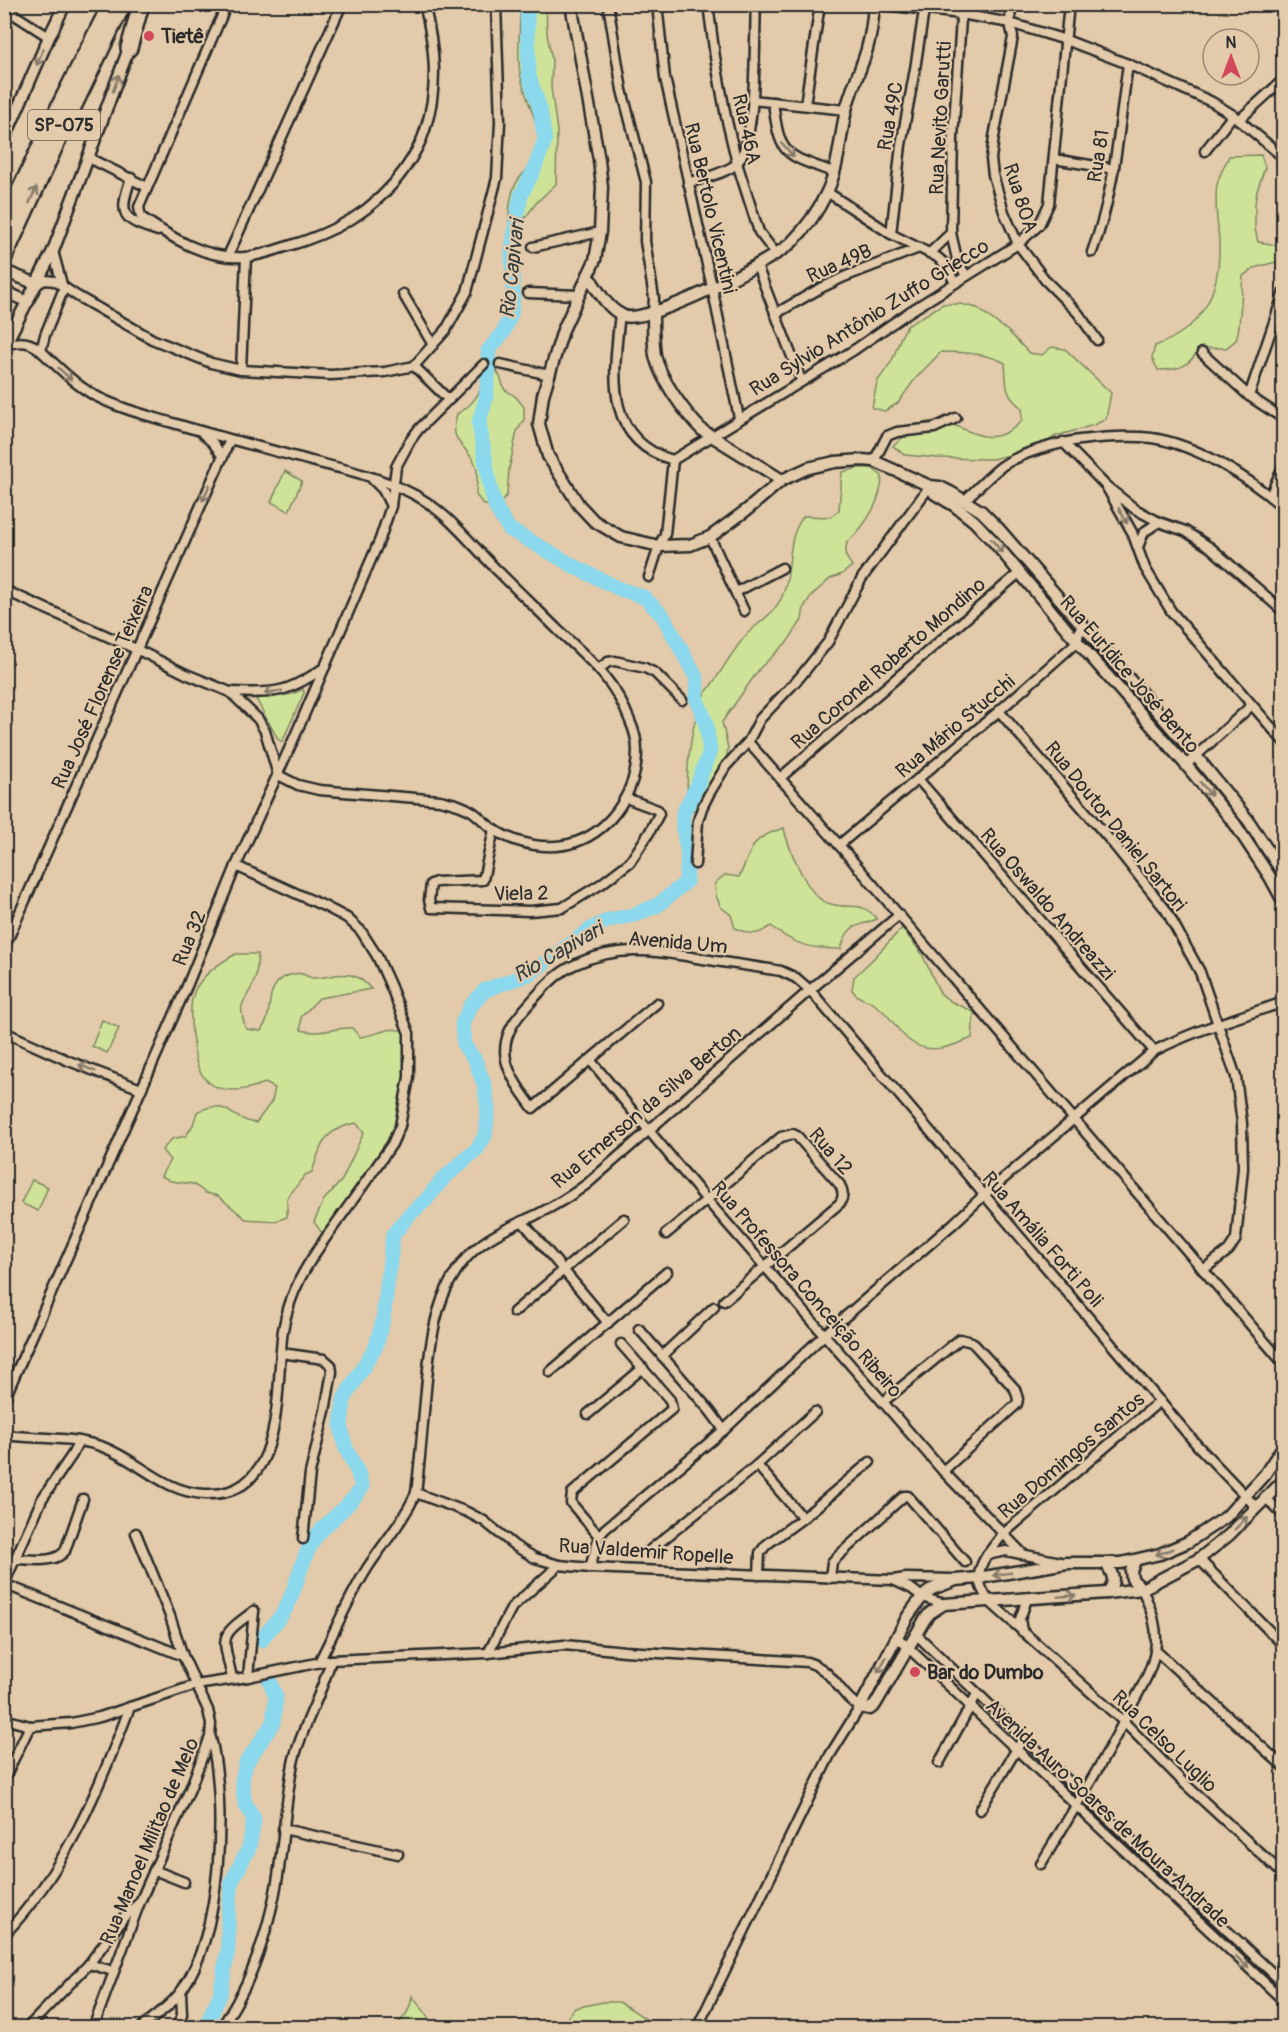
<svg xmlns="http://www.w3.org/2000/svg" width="1288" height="2032" viewBox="0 0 1288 2032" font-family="Pangolin,sans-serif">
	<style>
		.green { fill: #cfe398; stroke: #7d8762; stroke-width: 1.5 }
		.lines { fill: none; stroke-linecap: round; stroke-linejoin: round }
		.river { stroke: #8cd8ec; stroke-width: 15 }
		.minor-casing { stroke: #2b2b2b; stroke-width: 13 }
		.tertiary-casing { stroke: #2b2b2b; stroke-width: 15 }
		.motorway-casing { stroke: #2b2b2b; stroke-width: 20 }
		.minor { stroke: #e2caaa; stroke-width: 8 }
		.tertiary { stroke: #e2caaa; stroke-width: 10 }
		.motorway { stroke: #e2caaa; stroke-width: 15 }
		.oneway { stroke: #867a6a }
		.poi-dot { fill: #d1495b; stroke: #e2caaa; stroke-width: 2 }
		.labels { text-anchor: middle; stroke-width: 4.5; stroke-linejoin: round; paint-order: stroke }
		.shield { fill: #e2caaa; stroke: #625b51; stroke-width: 1.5 }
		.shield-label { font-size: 18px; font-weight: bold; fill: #2b2b2b }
		.poi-label { font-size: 20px; font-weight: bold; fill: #2b2b2b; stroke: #e2caaa; text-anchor: start }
		.street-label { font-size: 20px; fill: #2b2b2b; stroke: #e2caaa }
		.water-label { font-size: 21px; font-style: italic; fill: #353c3e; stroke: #e2caaa }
	</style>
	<rect width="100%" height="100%" fill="#e2caaa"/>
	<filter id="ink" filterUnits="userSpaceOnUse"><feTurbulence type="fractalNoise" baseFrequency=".0167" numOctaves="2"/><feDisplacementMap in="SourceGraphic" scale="12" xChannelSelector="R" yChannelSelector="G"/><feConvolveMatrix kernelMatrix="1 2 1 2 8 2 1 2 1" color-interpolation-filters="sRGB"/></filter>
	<g filter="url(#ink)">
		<g class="green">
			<path d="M525 4 546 5 547 34 552 60 551 88 557 131 556 184 537 202 522 222 509 221C509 207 510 192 518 180 525 171 535 162 538 149 542 125 524 98 520 73 517 54 520 32 520 13Z"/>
			<path d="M1261 155 1265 167 1257 191 1255 204V229L1258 242 1283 246V260L1254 268 1243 276 1239 327 1236 340 1226 348H1200C1188 367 1180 370 1158 370L1152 358 1155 346C1204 328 1221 291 1219 241 1218 222 1214 204 1217 185 1219 174 1225 166 1229 156Z"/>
			<path d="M943 304H961L977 308 1009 332 1029 353 1042 355 1052 347 1065 349 1111 393 1106 419 1094 425 1056 436 1036 449 992 459 938 458 905 455 893 446C902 439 915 425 927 422 963 415 982 459 1022 421V408C1003 394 1007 384 1005 363 986 352 962 353 941 352L915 379 898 403 885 411 872 408 877 382 892 361 901 337 907 326Z"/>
			<path d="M487 364C498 368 501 378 504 389L516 397 524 407V420L517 431 509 469 507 495 499 505H484L476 495C476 486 479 473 476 466 466 442 448 445 457 414 477 403 484 387 487 364Z"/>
			<path d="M859 468H872L882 476C882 500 865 527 847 542L845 555 852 566 842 574 830 579 811 596 804 607 802 620 788 641 760 668 722 722 728 748 726 761 702 806 690 812C683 782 691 724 703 696 720 676 731 651 749 632 761 621 773 614 781 599 794 573 784 539 804 516L830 517 839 510 842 472Z"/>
			<path d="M285 471 302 481 289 511 271 502Z"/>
			<path d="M303 689 304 693 282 742 278 739 256 699 293 694Z"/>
			<path d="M784 828C787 845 805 887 819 898 822 901 827 903 831 904 852 910 861 900 877 919 855 928 848 923 841 949 813 949 793 945 771 926 757 936 751 935 735 928L731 915 721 907 716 896 715 883 725 875 739 877C754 847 748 839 784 828Z"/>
			<path d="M902 928 922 954 940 993 950 1001 974 1012 972 1038C953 1046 929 1056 910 1041 900 1034 894 1022 885 1013 882 1010 878 1007 874 1004 864 997 863 1003 852 990L854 977 873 959Z"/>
			<path d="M236 954H258C257 962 257 971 255 979 247 1004 235 998 246 1029L261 1031C263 1027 266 1023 267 1019 271 1006 268 993 277 983 282 977 294 972 302 974 307 975 310 979 315 978 340 976 353 967 371 989L319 998 301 1017V1030C321 1036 333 1027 352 1028L360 1037C380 1035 388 1024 409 1033L407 1112 404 1125 387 1159 371 1178 335 1230 322 1233 314 1222 324 1200 342 1180 364 1132 356 1123C323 1130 322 1143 312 1172L305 1175 287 1198V1217L275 1221 246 1219 218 1196 206 1193 193 1184 171 1181 161 1176 170 1160 162 1150 172 1139 186 1136 193 1125 197 1112C228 1097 227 1119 256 1123L272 1101 275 1088 265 1083C240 1093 210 1096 198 1067 194 1057 194 1045 192 1035 191 1021 189 1003 195 990 203 974 221 962 236 954Z"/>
			<path d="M102 1020 119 1028 107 1053 92 1046Z"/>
			<path d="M32 1180 48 1187 38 1211 21 1203Z"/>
			<path d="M412 1996C421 2009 428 2012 431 2027H395C404 2019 411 2009 412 1996Z"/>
			<path d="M603 2002H619L631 2009 657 2027H560L575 2008Z"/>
		</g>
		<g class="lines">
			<g class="river">
				<path d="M262 1640C268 1629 278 1622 284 1611 297 1590 301 1557 315 1538 329 1519 350 1507 362 1487L358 1473 345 1446 341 1426 344 1399 376 1346 383 1320 393 1235 408 1216 426 1200 443 1179 477 1149 485 1136 488 1111 485 1087 475 1060 464 1045 462 1024 470 1007 485 990 529 974 591 929 609 920 634 915 658 905 686 882 688 854 683 828V813L697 786 710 751 706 723 696 697 697 679 663 616 644 597 620 589 579 569 509 529 496 508 490 487 479 423 486 398 489 368 488 351 503 333 511 314 513 294 512 252 517 216 521 195 534 170 545 140 540 109 529 76 527 4"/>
				<path d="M202 2028 207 2023 220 1995 228 1950V1917L232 1881 249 1848 254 1819 245 1803 242 1781 246 1763 273 1723 276 1697 268 1677"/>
			</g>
			<defs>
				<g id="minor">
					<path d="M227 4 139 207 141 217C172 238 207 260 245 257 258 256 273 251 285 247 334 233 374 212 404 170 413 157 421 144 425 130 439 87 435 47 424 4"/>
					<path d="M608 4 622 90 646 182 645 241 654 298 653 313"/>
					<path d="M657 4 665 78 712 287 739 418"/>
					<path d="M708 4 715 57 726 117 737 163 759 232 776 254"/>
					<path d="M876 4 961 14 1010 23 1066 40 1128 64 1212 102 1233 115 1284 158"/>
					<path d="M962 4 953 138 951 233 957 259 966 276"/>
					<path d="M1011 4 1010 23 1013 37 994 137 991 159 993 175 1004 212 1018 244 1046 281 1078 313 1097 340"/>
					<path d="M4 8 49 37"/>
					<path d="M752 100 846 110"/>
					<path d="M773 102C780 157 784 154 833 172"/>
					<path d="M805 105 820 4"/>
					<path d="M1239 120 1284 79"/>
					<path d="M1205 151 1233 115"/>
					<path d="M89 158 147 187"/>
					<path d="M1054 159 1114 169"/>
					<path d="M131 178C118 215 122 220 158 231"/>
					<path d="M688 183C702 178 725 174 736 164 758 143 754 38 756 4"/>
					<path d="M827 192 891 234 937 257 945 264 955 283"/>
					<path d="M891 234 901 145 915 69 925 4"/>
					<path d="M533 247 600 232"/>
					<path d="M53 251 63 288"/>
					<path d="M1092 252C1115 192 1119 127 1128 64"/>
					<path d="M930 253 951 233"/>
					<path d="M228 256 342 4"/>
					<path d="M757 266 801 380"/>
					<path d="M37 284 45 280 55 281 77 296 152 339 211 363 241 370 330 375 385 372 414 366 446 330 467 292 497 178 500 122 496 4"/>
					<path d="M64 288 45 335 41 351C57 366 73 383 92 394 117 408 146 415 173 423 219 437 265 448 311 461 344 469 378 477 409 492 446 509 471 545 500 573 519 592 539 611 558 630 590 660 614 679 630 721 634 730 637 741 637 751 637 789 613 829 576 842 549 851 517 845 493 829 486 824 480 817 473 812 463 805 452 803 440 800L319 790 298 785 278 775 265 731 258 719 230 692C275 694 288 693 325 667"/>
					<path d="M528 293 579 295"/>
					<path d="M403 294 433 345"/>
					<path d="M620 313C614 371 602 440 673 460L854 350 909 312 1018 244 1039 225 1049 204 1069 4"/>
					<path d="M775 314 819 289 844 277 919 248"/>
					<path d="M6 344C21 341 31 341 41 351"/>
					<path d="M1202 353 1249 396 1284 419"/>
					<path d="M500 364 550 375"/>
					<path d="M414 366 449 400"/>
					<path d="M241 370 246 257"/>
					<path d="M1249 396 1284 292"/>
					<path d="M203 434 213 443 223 457"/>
					<path d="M1063 442 1106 486 1135 509 1159 522 1185 531 1211 548 1284 612"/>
					<path d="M874 461 887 436 897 432 934 428 956 418"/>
					<path d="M373 480 383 490 391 506"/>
					<path d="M1106 486 1132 532 1145 568 1171 611 1284 742"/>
					<path d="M1270 496 1284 464"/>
					<path d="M965 500C977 489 989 476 1002 466 1021 453 1057 443 1080 440 1104 437 1128 435 1152 438 1198 445 1249 478 1284 508"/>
					<path d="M710 537 744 611"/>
					<path d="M1138 547 1144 532 1159 522"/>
					<path d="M649 577 659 546 665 534 673 460"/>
					<path d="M4 590 136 649 186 674 230 692"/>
					<path d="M736 592 782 568"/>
					<path d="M599 669 608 662 615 661 645 668 655 673 682 700"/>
					<path d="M999 711 1110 840 1166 910 1200 972 1236 1077 1242 1123 1243 1168 1236 1239 1229 1250 1203 1270"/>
					<path d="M748 742 839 845 1284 1364"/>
					<path d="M1186 765 1252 705"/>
					<path d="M780 778 1019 573"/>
					<path d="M918 779 1154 1051"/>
					<path d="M494 829 483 880 436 882 431 884 429 900 431 908 530 911 562 908 601 884 630 862 649 833 659 814 658 810 626 798"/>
					<path d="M839 845 999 711 1077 642 1081 625"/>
					<path d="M695 864 698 821 702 808 709 794 726 766 748 742 760 719 800 677 828 642 862 578 930 486"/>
					<path d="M4 948 230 440"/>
					<path d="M657 1003 533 1108C508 1074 490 1048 523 1011 538 994 553 975 574 965 593 956 615 951 636 951 654 950 673 954 691 957 721 962 751 966 781 971L796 978 810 990 1197 1445 1256 1507"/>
					<path d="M4 1032 69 1061 141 1089"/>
					<path d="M591 1061 706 1199 943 1471 1023 1554"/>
					<path d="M522 1221 608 1323"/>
					<path d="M666 1234 781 1137 793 1134 797 1136 840 1185C843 1192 844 1196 840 1203L724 1301"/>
					<path d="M514 1312 624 1219"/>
					<path d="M639 1329 710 1411 724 1430"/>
					<path d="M281 1353 324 1359 331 1365 332 1372 325 1411 310 1473 303 1539"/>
					<path d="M662 1356 714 1307"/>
					<path d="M550 1372 667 1272"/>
					<path d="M4 1400 187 986 236 866 295 736 380 539 391 506 396 467 410 441 418 430 484 364"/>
					<path d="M883 1402 960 1339 972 1342 1015 1389 1018 1399 1017 1404 943 1471"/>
					<path d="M588 1414 643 1368"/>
					<path d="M4 1435C37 1439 72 1436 103 1447 140 1461 163 1492 205 1494 288 1498 275 1384 283 1330 286 1313 292 1295 300 1279 310 1259 324 1240 337 1222 356 1196 374 1170 392 1144L400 1126 409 1077V1033L391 987 377 956 361 931 347 918 324 906 236 866"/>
					<path d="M416 1493 467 1512 484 1521 515 1546 535 1558 559 1565 590 1568 893 1580 906 1578 953 1579"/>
					<path d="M1265 1497 1284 1516"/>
					<path d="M803 1518 757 1465 815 1412"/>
					<path d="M599 1536 571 1503 572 1493 672 1409 670 1400 621 1344"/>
					<path d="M650 1550 757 1465"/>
					<path d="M987 1555 1003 1534 1160 1401"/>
					<path d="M15 1559C31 1559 55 1564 65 1551L83 1499"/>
					<path d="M1199 1559 1284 1646"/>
					<path d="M1061 1562 1006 1551 987 1555C975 1573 977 1584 989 1601L1124 1722 1184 1783 1284 1875"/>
					<path d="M590 1568 599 1536 605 1529 724 1430 825 1334 953 1224 983 1196 1154 1051C1195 1030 1240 1017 1284 1002"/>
					<path d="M759 1575 760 1553 766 1545 803 1518 870 1462"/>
					<path d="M830 1578 832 1562 836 1558 904 1496H908L965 1562"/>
					<path d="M893 1580 912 1589 922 1597 944 1604"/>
					<path d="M4 1584 183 1656"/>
					<path d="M4 1584 42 1499 72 1455 79 1441"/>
					<path d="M1022 1631 1020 1619 1027 1599"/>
					<path d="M917 1635 1083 1795 1284 1984"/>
					<path d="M897 1637 1284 2001"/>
					<path d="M1155 1650 1284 1767"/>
					<path d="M488 1653 512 1607 559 1565"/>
					<path d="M319 1662C335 1631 349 1597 368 1567 385 1541 403 1522 416 1493 420 1462 422 1432 425 1401 430 1346 433 1279 483 1243 500 1231 518 1223 536 1215 554 1206 571 1196 587 1184L810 990 898 916"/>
					<path d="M248 1677 254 1611"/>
					<path d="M232 1678C223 1635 217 1638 254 1611"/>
					<path d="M4 1719 30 1726 71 1723 100 1717 196 1685 248 1677 331 1660 488 1653 564 1645 625 1651 807 1662C835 1670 838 1695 860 1707L830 1755 697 2028"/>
					<path d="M939 1763 977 1694"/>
					<path d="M4 1779 30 1726"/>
					<path d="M980 1810 1024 1737"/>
					<path d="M283 1829 398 1854"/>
					<path d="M1041 1864C1072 1812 1105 1760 1132 1705 1141 1688 1152 1670 1155 1651 1159 1628 1151 1609 1142 1589"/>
					<path d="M154 1870 184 1882"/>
					<path d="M4 1935C66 1870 99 1789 130 1707"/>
					<path d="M89 1964 113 1971"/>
					<path d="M27 2028 89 1964 124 1917 139 1903"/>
					<path d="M93 2028 140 1902 190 1789 210 1737 211 1724 208 1710 183 1656 170 1616 136 1533"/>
					<path d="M141 2028C155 2016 173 2004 182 1990 222 1933 227 1805 211 1738"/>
					<path d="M177 2028 182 2015 181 1992"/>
					<path d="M221 2028C228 2017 235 2007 240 1996 257 1965 271 1917 277 1882 284 1841 285 1800 294 1759 303 1725 322 1694 331 1660"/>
				</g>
				<g id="tertiary">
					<path d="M571 4 599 160 602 187 600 232 595 260 563 330 543 395 539 424 548 456 579 505 594 521 621 537 659 546 690 545 710 537 748 509 782 480 808 468 835 462 862 460 874 461 930 486 940 487 952 493 981 511 998 528 1196 756 1248 820 1284 875"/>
					<path d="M4 140 49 37 65 4"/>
					<path d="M4 271 37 284"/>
					<path d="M588 275C597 289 607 309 624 316 647 325 773 261 792 242 806 228 818 211 826 194 839 168 840 137 846 110 851 89 861 70 867 49 871 35 873 20 874 4"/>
					<path d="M4 291 28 302"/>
					<path d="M653 313C653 327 653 342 655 355 660 379 685 413 702 430L782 480"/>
					<path d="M4 347 53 251 131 43"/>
					<path d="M930 486 935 494 955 506 974 521 994 542 1069 632 1186 765 1235 824 1270 877 1284 903"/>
					<path d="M1284 1445 1265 1474 1226 1517 1188 1542 1160 1554 1121 1563H1067L978 1578 956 1580 932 1589 922 1597 908 1616 860 1707 870 1709 875 1705 925 1619 930 1613 944 1604 1107 1593 1142 1589 1199 1559 1229 1535 1284 1480"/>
					<path d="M1135 1561 1131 1571 1132 1579 1142 1589"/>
					<path d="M1106 1564C1114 1575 1116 1582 1107 1593"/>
				</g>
				<g id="motorway">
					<path d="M129 48 141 4"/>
					<path d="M4 224 60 105 111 4"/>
					<path d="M4 257 72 109 123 4"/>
				</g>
			</defs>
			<use href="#minor" class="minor-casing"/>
			<use href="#tertiary" class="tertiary-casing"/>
			<use href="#motorway" class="motorway-casing"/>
			<use href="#minor" class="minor"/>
			<use href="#tertiary" class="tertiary"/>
			<use href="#motorway" class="motorway"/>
		</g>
		<defs><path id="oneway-shaft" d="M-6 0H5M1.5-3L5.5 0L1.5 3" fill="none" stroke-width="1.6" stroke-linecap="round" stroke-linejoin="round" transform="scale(1.5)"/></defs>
		<g class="oneway">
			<use href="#oneway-shaft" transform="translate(40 57) rotate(113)"/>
			<use href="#oneway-shaft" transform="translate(116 83) rotate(-70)"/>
			<use href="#oneway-shaft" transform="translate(788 150) rotate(48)"/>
			<use href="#oneway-shaft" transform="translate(33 195) rotate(-66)"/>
			<use href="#oneway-shaft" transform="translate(65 374) rotate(42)"/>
			<use href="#oneway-shaft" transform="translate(206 493) rotate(114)"/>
			<use href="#oneway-shaft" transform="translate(1123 516) rotate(61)"/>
			<use href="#oneway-shaft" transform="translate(997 546) rotate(50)"/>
			<use href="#oneway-shaft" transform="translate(273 692) rotate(172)"/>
			<use href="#oneway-shaft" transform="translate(1206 789) rotate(50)"/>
			<use href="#oneway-shaft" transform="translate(87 1068) rotate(-158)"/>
			<use href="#oneway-shaft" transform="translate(1241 1523) rotate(-46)"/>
			<use href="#oneway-shaft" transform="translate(1164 1552) rotate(159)"/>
			<use href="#oneway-shaft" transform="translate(1002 1574) rotate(171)"/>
			<use href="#oneway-shaft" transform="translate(1067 1596) rotate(-4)"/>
			<use href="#oneway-shaft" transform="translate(882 1665) rotate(118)"/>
			<use href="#oneway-shaft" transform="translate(1242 1962) rotate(43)"/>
		</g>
	</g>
	<g class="poi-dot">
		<circle cx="149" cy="36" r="6"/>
		<circle cx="915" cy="1672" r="6"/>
	</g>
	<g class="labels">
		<rect class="shield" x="28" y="110" width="72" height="30" rx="4.5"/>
		<g class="shield-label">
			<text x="64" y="131">SP-075</text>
		</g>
		<g class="poi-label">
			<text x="161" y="43">Tietê</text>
			<text x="927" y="1679">Bar do Dumbo</text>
		</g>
		<g class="street-label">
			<text transform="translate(890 116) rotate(-80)" y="7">Rua 49C</text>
			<text transform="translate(940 118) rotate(-87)" y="7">Rua Nevito Garutti</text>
			<text transform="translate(747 129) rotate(77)" y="7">Rua 46A</text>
			<text transform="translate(1098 156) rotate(-81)" y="7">Rua 81</text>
			<text transform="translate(1021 198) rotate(72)" y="7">Rua 80A</text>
			<text transform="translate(711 208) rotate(77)" y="7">Rua Bertolo Vicentini</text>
			<text transform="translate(839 263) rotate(-24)" y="7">Rua 49B</text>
			<text transform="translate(869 317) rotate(-32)" y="7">Rua Sylvio Antônio Zuffo Griecco</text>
			<text transform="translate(888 663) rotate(-41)" y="7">Rua Coronel Roberto Mondino</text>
			<text transform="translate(1130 674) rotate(49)" y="7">Rua Eurídice José Bento</text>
			<text transform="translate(102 687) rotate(-66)" y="7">Rua José Florense Teixeira</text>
			<text transform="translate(955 726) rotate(-40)" y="7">Rua Mário Stucchi</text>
			<text transform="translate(1116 826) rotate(51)" y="7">Rua Doutor Daniel Sartori</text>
			<text transform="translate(521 893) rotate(-1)" y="7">Viela 2</text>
			<text transform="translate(1048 904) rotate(49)" y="7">Rua Oswaldo Andreazzi</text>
			<text transform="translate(189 938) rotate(-68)" y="7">Rua 32</text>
			<text transform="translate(678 942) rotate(5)" y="7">Avenida Um</text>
			<text transform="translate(646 1107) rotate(-40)" y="7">Rua Emerson da Silva Berton</text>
			<text transform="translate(831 1151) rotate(49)" y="7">Rua 12</text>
			<text transform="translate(1043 1239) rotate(49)" y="7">Rua Amália Forti Poli</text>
			<text transform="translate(807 1289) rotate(49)" y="7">Rua Professora Conceição Ribeiro</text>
			<text transform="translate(1071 1455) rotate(-40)" y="7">Rua Domingos Santos</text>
			<text transform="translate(646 1551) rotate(4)" y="7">Rua Valdemir Ropelle</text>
			<text transform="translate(1165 1741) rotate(44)" y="7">Rua Celso Luglio</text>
			<text transform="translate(1108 1813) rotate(43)" y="7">Avenida Auro Soares de Moura Andrade</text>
			<text transform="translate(149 1841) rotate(-67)" y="7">Rua Manoel Militao de Melo</text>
		</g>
		<g class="water-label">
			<text transform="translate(512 269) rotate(-84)" y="7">Rio Capivari</text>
			<text transform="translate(558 952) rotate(-30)" y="7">Rio Capivari</text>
		</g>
	</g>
	<rect width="1288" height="2032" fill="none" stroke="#e2caaa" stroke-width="24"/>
	<rect x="12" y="12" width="1264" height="2008" fill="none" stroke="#2b2b2b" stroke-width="2" filter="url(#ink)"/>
	<g transform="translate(1231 57)"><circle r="28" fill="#e2caaa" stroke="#998a77" stroke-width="1.5"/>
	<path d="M0-4.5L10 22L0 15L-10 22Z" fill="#d1495b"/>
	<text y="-9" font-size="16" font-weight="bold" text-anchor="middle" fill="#2b2b2b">N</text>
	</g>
</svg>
